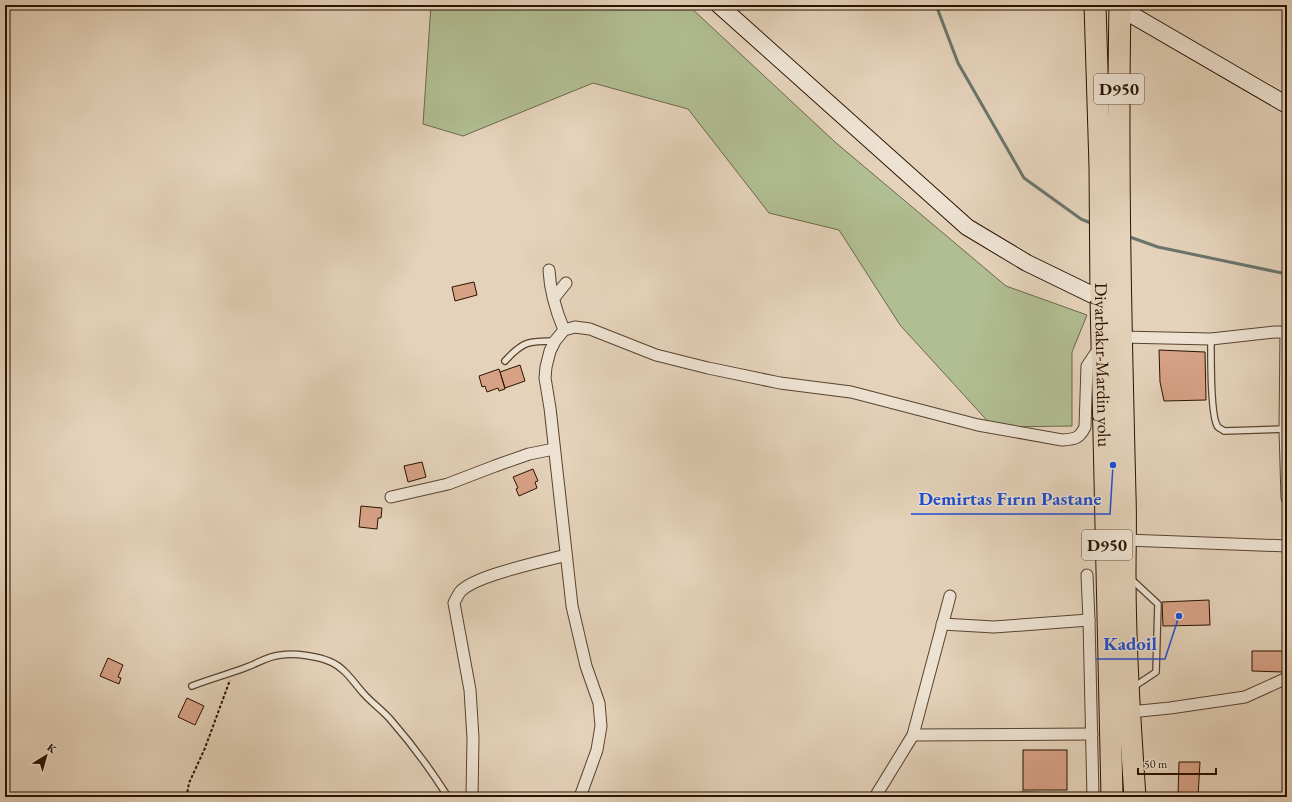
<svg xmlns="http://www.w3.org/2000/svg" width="1292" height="802" viewBox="0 0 1292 802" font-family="'EB Garamond',serif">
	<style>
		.green { fill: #b1bd92; stroke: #6d6849 }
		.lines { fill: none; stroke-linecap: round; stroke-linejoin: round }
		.stream { stroke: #6a756b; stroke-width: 3 }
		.building { fill: #d7a185; stroke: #291300 }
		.lane-casing { stroke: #58432e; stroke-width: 8 }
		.street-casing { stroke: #58432e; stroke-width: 13 }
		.secondary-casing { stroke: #291300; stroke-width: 18 }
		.highway-casing { stroke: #291300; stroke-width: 23 }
		.path { stroke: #291300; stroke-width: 2; stroke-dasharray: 3 2; stroke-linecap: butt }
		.lane { stroke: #ede2d2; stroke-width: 5.5 }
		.street { stroke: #ede2d2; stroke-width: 11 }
		.secondary { stroke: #ede2d2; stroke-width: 16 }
		.highway { stroke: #e4d2ba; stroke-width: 21 }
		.labels { text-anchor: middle; stroke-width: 3; stroke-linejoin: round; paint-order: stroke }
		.shield { fill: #ede2d2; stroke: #64513f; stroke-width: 1 }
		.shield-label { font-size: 17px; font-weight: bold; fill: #291300 }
		.street-label { font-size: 18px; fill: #291300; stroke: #ede2d2 }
		.leader { fill: none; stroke: #1d4ed8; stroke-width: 1.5 }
		.callout-dot { fill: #1d4ed8; stroke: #ede2d2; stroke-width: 1.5 }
		.callout-label { font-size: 19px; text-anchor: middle; font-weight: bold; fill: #1d4ed8; stroke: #ede2d2; stroke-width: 3; stroke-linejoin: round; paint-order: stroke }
	</style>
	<rect width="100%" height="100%" fill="#e4d2ba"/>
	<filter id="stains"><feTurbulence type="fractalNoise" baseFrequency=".005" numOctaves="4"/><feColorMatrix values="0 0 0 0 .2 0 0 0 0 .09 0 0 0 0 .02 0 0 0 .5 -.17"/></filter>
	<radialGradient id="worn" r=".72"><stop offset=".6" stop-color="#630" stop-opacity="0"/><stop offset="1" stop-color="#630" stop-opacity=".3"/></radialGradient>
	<path class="green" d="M431 5H688L835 142 1006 286 1087 315 1072 352V426L993 427 900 325 839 230 769 213 688 109 593 83 463 136 423 124Z"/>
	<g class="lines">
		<g class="stream">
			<path d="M936 5 958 63 1024 178 1081 219 1093 224"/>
			<path d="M1127 236 1158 247 1287 274"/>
		</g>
	</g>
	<g class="building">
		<path d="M474 282 477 295 455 301 452 287Z"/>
		<path d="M1159 350 1205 352 1206 400 1164 401 1160 382Z"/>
		<path d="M520 365 525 381 505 388 500 372Z"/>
		<path d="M499 369 505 389 499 391 498 388 487 392 485 386 482 387 479 376Z"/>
		<path d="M422 462 426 477 408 482 404 466Z"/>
		<path d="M533 469 538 481 535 482 537 488 519 496 516 489 518 488 513 477Z"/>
		<path d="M361 506 382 508 381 518H378L377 529 359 527Z"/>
		<path d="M1209 600 1210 625 1163 626 1162 602Z"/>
		<path d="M1252 651H1283V672L1252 671Z"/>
		<path d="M108 658 123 665 118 677 121 678 119 684 100 676Z"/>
		<path d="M187 698 204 706 195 725 178 717Z"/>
		<rect x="1023" y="750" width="44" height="40"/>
		<path d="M1179 762H1200L1198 797 1178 796Z"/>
		<path d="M1021 792 1065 793V797H1021Z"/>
	</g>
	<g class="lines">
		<defs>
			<g id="lane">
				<path d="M1211 339C1211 354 1210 418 1218 427 1220 429 1222 429 1224 431L1285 429"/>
				<path d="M505 361C523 341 529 341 555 341"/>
				<path d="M1131 579 1158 604 1156 672 1132 688"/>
				<path d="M192 686C210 679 229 674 247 667 258 663 268 656 281 655 295 653 318 656 331 662 345 668 354 683 364 694 372 703 382 710 390 719 411 743 431 770 448 797"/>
			</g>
			<g id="street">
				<path d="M549 270C550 291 556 311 564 330"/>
				<path d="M554 298 566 283"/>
				<path d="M1286 332 1285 429 1287 498"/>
				<path d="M1121 337 1211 339 1275 332H1287"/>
				<path d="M391 497 448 484 495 466 529 454 554 449"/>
				<path d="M1126 540 1287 546"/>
				<path d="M1087 575 1089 620 1093 797"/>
				<path d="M942 624 994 627 1089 620"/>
				<path d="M1130 712 1170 708 1245 697 1287 678"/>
				<path d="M913 735 1092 734"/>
				<path d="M472 797 473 738 470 690 454 603C456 599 458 595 460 592 475 575 542 562 566 555"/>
				<path d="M580 797 597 750 601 726 599 703 586 666 572 606 550 408 545 378 546 367 550 351 555 341 564 330 575 327 590 329 656 355 708 368 780 383 851 392 978 425 1062 440C1075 439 1079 439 1085 427L1087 366 1095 354 1102 349"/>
				<path d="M875 797 913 735 950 596"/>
			</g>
			<g id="secondary">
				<path d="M719 5 967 227 1027 263 1101 299"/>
				<path d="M1120 8 1287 105"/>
			</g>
			<g id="highway">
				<path id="s1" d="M1095 5 1100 167 1101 299 1112 797"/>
				<path d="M1120 5C1117 168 1121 331 1125 495 1126 521 1125 548 1125 574 1125 648 1130 723 1135 797"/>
			</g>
		</defs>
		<use href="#lane" class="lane-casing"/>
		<use href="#street" class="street-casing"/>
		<use href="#secondary" class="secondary-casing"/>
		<use href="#highway" class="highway-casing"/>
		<path class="path" d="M188 797 187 794 189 783 205 748 230 680"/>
		<use href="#lane" class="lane"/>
		<use href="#street" class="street"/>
		<use href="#secondary" class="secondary"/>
		<use href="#highway" class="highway"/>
	</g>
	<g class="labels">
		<g class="shield">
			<rect x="1094" y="74" width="50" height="30" rx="3"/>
			<rect x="1082" y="530" width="50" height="30" rx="3"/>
		</g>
		<g class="shield-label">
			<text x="1119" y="95">D950</text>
			<text x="1107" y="551">D950</text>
		</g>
		<g class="street-label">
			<text dy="6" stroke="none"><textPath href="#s1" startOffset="360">Diyarbakır-Mardin yolu</textPath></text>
		</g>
	</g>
	<path class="leader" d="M1113 465L1110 514H911M1179 616L1165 659H1096"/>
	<g class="callout-dot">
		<circle cx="1113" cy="465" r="4"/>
		<circle cx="1179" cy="616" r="4"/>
	</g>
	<g class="callout-label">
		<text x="1010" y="505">Demirtas Fırın Pastane</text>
		<text x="1130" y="650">Kadoil</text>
	</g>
	<rect width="1292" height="802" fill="none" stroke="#e4d2ba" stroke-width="20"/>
	<rect x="6" y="6" width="1280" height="790" fill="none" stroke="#291300" stroke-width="2"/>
	<rect x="10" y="10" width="1272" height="782" fill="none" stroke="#291300"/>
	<g transform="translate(46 756) rotate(37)" stroke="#ede2d2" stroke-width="3" paint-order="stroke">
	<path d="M0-3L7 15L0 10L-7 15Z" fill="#291300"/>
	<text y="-6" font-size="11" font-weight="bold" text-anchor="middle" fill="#291300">K</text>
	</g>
	<path d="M1138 768v6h78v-6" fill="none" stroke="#291300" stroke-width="2"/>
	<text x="1144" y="768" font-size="12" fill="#291300" stroke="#ede2d2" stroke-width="3" paint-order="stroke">50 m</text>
	<rect width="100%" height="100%" filter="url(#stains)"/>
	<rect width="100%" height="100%" fill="url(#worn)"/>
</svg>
